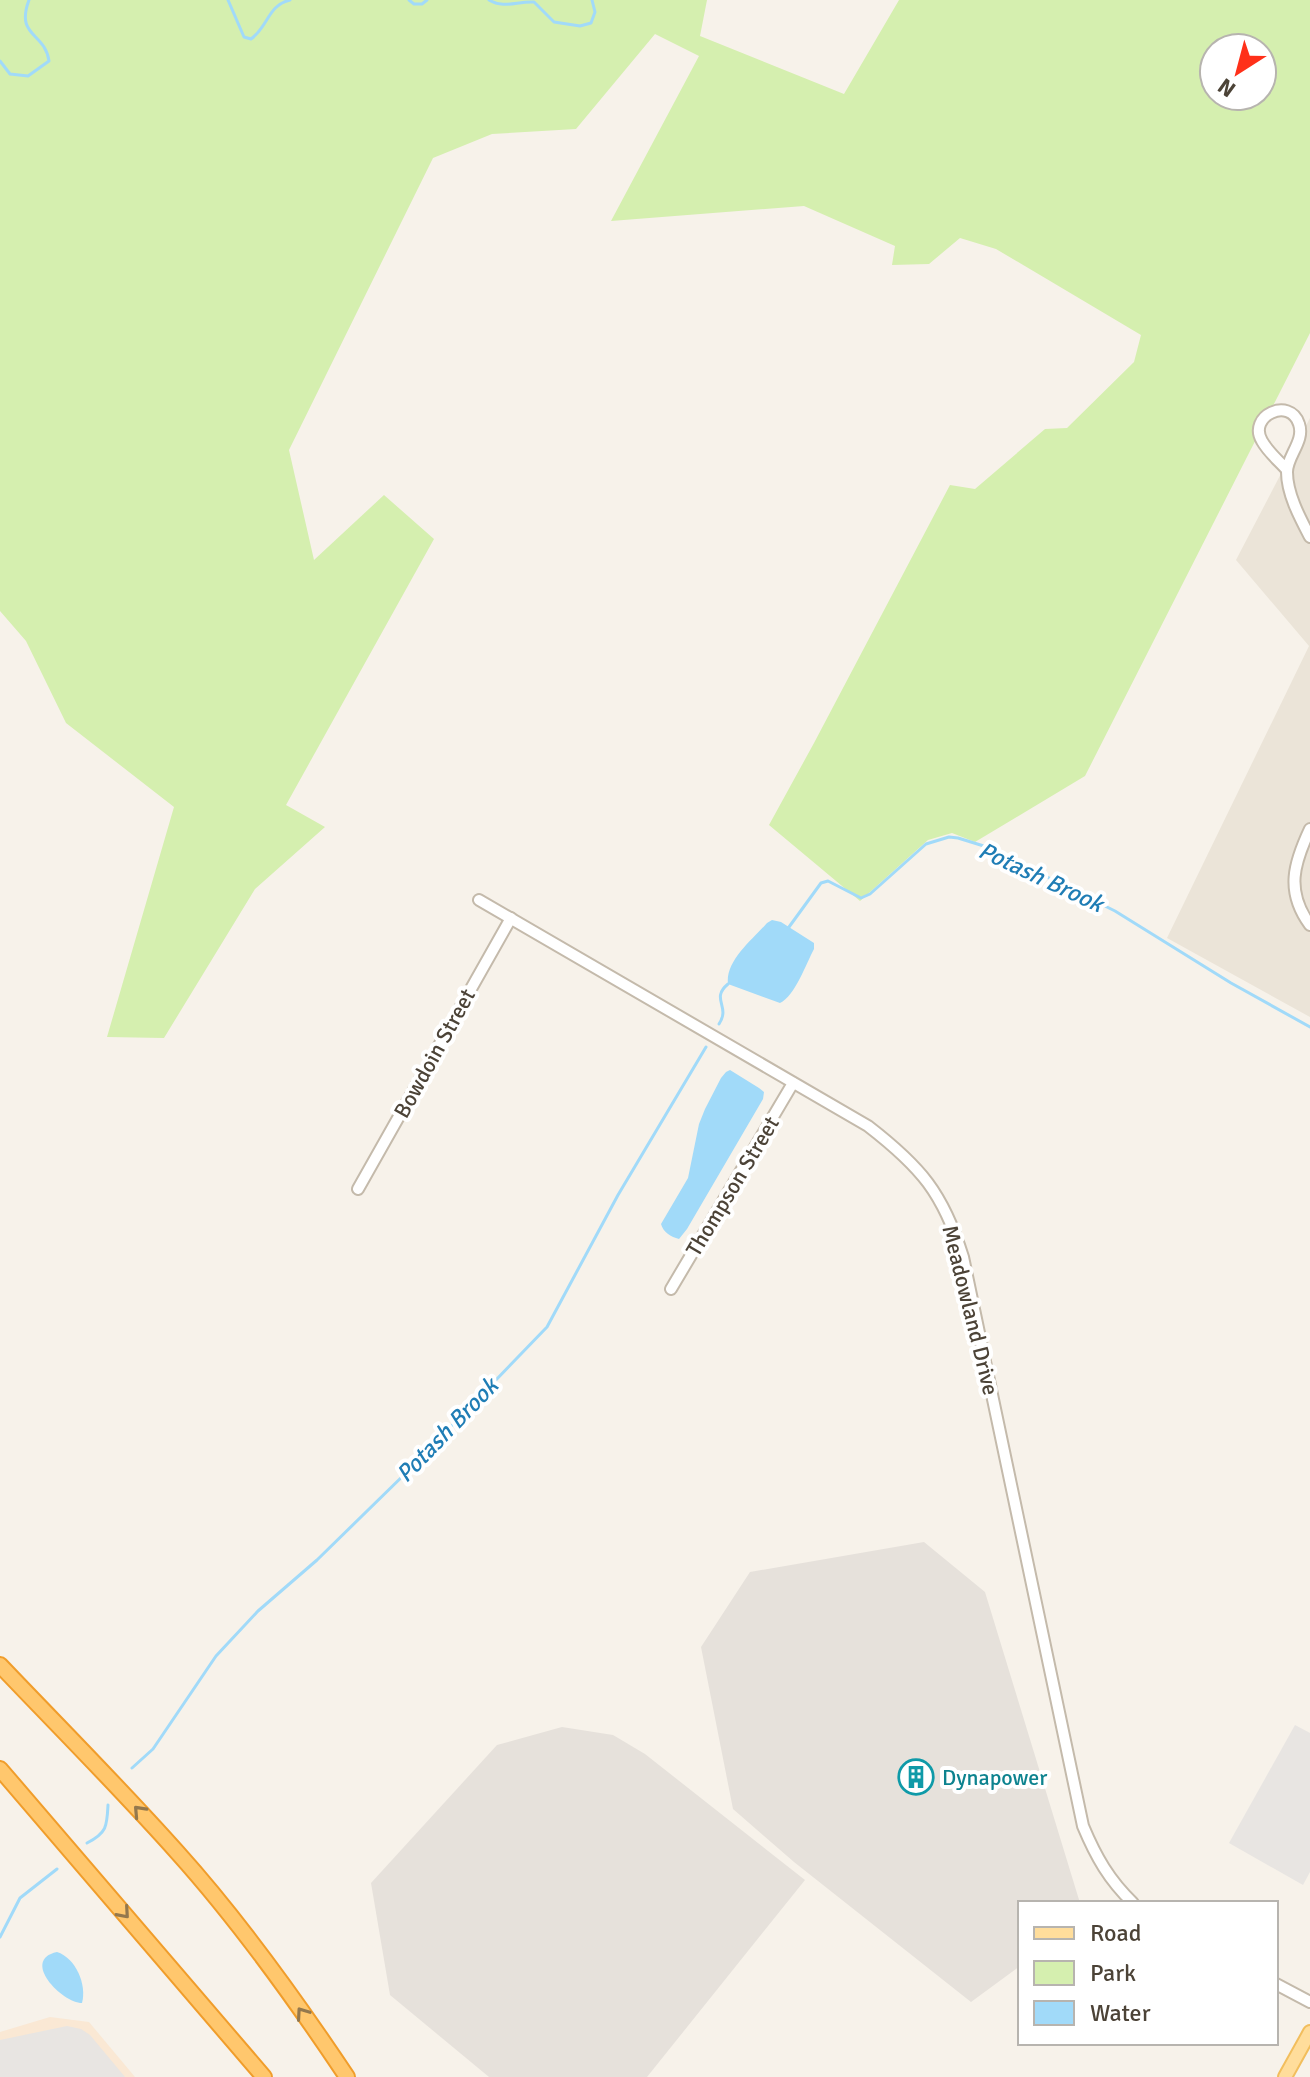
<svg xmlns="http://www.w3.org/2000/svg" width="1310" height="2077" viewBox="0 0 1310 2077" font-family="Signika,sans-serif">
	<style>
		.residential { fill: #ebe4d8 }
		.commercial { fill: #fae8d4 }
		.industrial { fill: #e6e1db }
		.green { fill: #d5efaf; fill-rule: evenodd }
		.parking { fill: #e8e5e2 }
		.water { fill: #a1daf9 }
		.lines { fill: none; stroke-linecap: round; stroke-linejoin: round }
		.stream { stroke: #a1daf9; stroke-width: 3 }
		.minor-casing { stroke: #c4baab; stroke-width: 14 }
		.major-casing { stroke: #f2be5d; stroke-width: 16 }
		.highway-casing { stroke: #f09d2b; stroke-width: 18 }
		.minor { stroke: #fff; stroke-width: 10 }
		.major { stroke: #ffdd9b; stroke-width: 12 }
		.highway { stroke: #ffc76d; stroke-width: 14 }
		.oneway { stroke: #94784d }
		.labels { text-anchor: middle; stroke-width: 8; stroke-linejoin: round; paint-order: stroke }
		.street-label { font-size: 22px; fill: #4c4337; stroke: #fff }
		.culture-label { font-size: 22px; fill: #0d838f; stroke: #fff; text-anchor: start }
		.water-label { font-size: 24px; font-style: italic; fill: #1f7db5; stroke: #fff }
	</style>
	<rect width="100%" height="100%" fill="#f7f2ea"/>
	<path class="residential" d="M1310 418V1017L1167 938 1309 646 1236 560Z"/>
	<path class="commercial" d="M50 2017 89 2022 135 2077H0V2032Z"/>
	<g class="industrial">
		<path d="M924 1542 985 1592 1080 1903H1020V1966L971 2002 794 1862 733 1809 701 1647 750 1572Z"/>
		<path d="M562 1727 613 1735 645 1754 805 1880 647 2077H489L390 1995 371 1883 497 1745Z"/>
	</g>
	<path class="green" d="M0 0H707L700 36 844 94 899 0H1310V333L1085 776 975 842 952 833 928 840 860 901 769 825 814 743 950 485 975 489 1045 429 1067 428 1134 362 1141 335 996 249 960 238 929 264 892 265 895 246 804 206 611 221 699 56 655 34 576 129 492 134 433 158 289 450 314 560 384 495 434 539 286 805 325 827 255 889 164 1038 107 1037 174 807 66 723 26 641 0 611ZM1214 48H1262V96H1214Z"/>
	<g class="parking">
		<path d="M1295 1725 1310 1733V1872L1303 1885 1229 1843Z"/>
		<path d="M67 2026 81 2029 90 2035 125 2077H0V2040Z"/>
	</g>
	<g class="water">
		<path d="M772 920 781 922 814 943V949C806 964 795 996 780 1003L728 984C725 961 753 939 767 923Z"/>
		<path d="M730 1070 759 1088 764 1092 763 1099 687 1229 679 1239C671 1237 663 1232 661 1224L688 1178 699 1124 705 1109 721 1078 726 1072Z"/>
		<path d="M57 1952C76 1958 87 1985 82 2003 62 2003 20 1960 57 1952Z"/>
	</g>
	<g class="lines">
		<g class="stream">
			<path d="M228 0 244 37 251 39C268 27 268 5 290 0"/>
			<path d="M409 0 414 4H422L427 0"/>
			<path d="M489 0C504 9 517 1 534 2L554 22 580 26 591 23 595 12 592 0"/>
			<path d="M0 61 10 74 28 76 49 61C45 32 15 37 29 0"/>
			<path d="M789 927 821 883 828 881 861 898 870 894 926 844 949 837 958 838 987 847 1115 911 1231 983 1310 1027"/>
			<path d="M719 1024C731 1006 710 999 728 984"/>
			<path d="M132 1768 153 1749 216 1656 258 1611 317 1560 411 1468 547 1327 618 1195 706 1047"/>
			<path d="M87 1843C107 1833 107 1826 108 1805"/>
			<path d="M0 1937 20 1898 57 1869"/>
		</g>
		<defs>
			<g id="minor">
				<path d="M1287 470C1279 461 1268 452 1262 441 1247 416 1290 396 1299 424 1305 441 1287 456 1287 472 1287 494 1300 518 1310 537"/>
				<path d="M1310 829C1294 863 1285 891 1310 925"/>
				<path d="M479 900 868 1126C921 1167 943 1193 963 1257L1083 1826C1096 1857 1109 1880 1133 1903"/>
				<path d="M358 1189 511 918"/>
				<path d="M671 1289 793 1083"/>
				<path d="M1276 1984 1310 2002"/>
			</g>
			<path id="major" d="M1285 2077 1310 2032"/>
			<g id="highway">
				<path d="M0 1665C59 1727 120 1788 177 1852 240 1922 295 1999 347 2077"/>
				<path d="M0 1769 264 2077"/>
			</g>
		</defs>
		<use href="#minor" class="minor-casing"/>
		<use href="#major" class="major-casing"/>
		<use href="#highway" class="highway-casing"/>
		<use href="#minor" class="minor"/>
		<use href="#major" class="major"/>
		<use href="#highway" class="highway"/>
	</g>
	<defs><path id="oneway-chevron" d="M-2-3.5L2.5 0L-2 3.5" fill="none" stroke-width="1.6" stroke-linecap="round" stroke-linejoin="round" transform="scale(2)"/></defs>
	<g class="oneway">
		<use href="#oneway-chevron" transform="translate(139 1811) rotate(-133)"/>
		<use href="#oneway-chevron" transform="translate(124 1913) rotate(49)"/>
		<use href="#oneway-chevron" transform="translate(302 2013) rotate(-125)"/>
	</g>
	<defs>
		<symbol id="building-ring" viewBox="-11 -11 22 22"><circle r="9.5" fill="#fff" stroke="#0f9aa8" stroke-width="1.5"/><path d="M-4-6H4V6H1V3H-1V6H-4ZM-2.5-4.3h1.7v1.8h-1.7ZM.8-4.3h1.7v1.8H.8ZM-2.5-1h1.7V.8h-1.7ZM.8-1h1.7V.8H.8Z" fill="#0f9aa8"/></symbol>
	</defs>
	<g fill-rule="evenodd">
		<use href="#building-ring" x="896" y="1757" width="40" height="40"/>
	</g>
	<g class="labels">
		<g class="street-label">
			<text transform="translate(434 1053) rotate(-61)" y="8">Bowdoin Street</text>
			<text transform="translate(732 1186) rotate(-59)" y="8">Thompson Street</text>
			<text transform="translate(971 1310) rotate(76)" y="8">Meadowland Drive</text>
		</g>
		<g class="culture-label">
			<text x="942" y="1785">Dynapower</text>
		</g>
		<g class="water-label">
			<text transform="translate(1041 877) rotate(25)" y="8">Potash Brook</text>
			<text transform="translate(447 1430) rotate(-46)" y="8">Potash Brook</text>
		</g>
	</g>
	<rect x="1018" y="1901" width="260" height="144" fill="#ffffff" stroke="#b7b4af" stroke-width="2"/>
	<rect x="1034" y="1927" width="40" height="12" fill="#ffdd9b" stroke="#b7b4af" stroke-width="2"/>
	<text x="1090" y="1941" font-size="24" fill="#4c4337">Road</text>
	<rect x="1034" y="1961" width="40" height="24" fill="#d5efaf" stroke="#b7b4af" stroke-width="2"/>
	<text x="1090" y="1981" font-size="24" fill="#4c4337">Park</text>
	<rect x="1034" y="2001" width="40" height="24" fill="#a1daf9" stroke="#b7b4af" stroke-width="2"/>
	<text x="1090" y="2021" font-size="24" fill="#4c4337">Water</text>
	<g transform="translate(1238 72) rotate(216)"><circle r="38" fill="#ffffff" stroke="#b7b4af" stroke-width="2"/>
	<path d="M0-6L14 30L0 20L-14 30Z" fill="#ff3019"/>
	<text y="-12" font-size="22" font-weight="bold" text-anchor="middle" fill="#4c4337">N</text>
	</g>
</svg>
